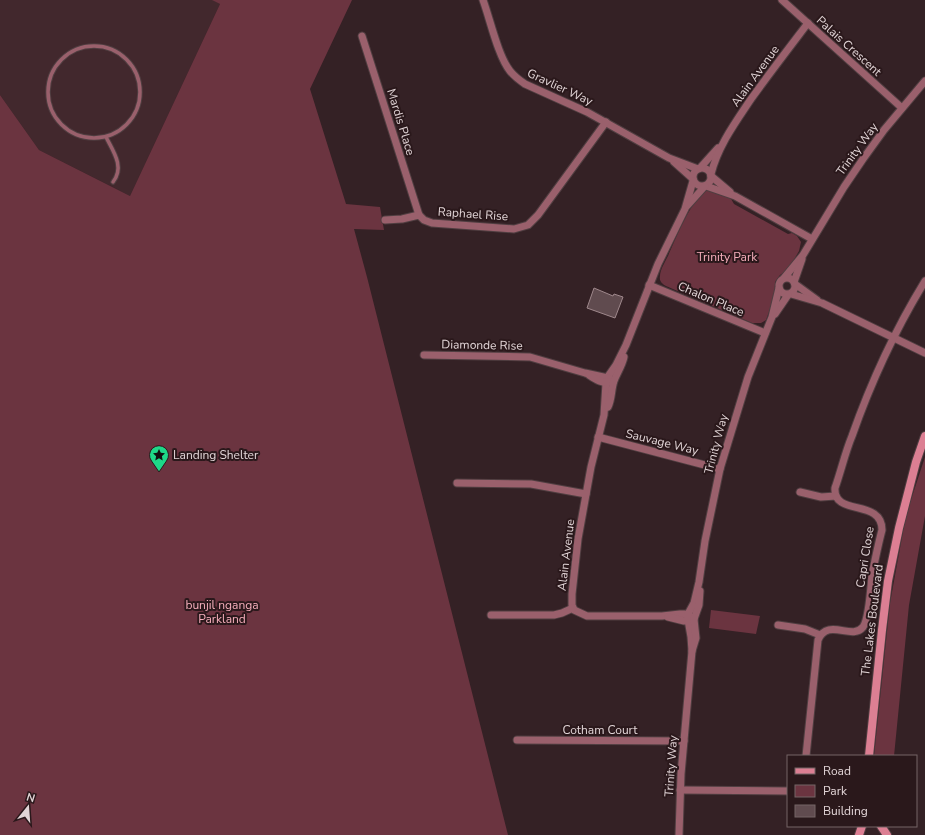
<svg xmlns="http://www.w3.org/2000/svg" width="925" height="835" viewBox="0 0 925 835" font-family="'Nunito Sans',sans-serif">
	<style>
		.built { fill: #42282d }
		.green { fill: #6b3440 }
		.building { fill: #604b4f; stroke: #9f888c }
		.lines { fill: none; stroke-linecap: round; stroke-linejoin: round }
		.lane-casing { stroke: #503e41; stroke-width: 5.5 }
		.street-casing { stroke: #503e41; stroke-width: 9 }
		.secondary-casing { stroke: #503e41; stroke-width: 10 }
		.lane { stroke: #9a606c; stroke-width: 3.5 }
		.street { stroke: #9a606c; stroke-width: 7 }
		.secondary { stroke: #dc7f93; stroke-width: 8 }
		.labels { text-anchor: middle; stroke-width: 4; stroke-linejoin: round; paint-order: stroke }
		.street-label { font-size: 12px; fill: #e2d5d7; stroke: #2a181b }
		.park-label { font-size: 12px; fill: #f5aebb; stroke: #2a181b }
		.poi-label { font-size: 12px; fill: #e2d5d7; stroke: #2a181b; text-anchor: start }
	</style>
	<rect width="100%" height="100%" fill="#342125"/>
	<path class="built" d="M0 0H213L220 4 130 196 39 150 0 95Z"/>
	<g class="green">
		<path d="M212 0H352L310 89 346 204 380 207 384 230 354 229 367 277 508 835H0V95L39 150 130 196 220 4Z"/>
		<path d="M707 190 730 197 734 204 788 234 792 233 797 236 801 242 799 251 788 270 780 275 775 282V292L772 304 766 320 761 323H752L666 286C662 284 659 281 660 276 660 270 665 262 668 256 677 236 689 203 707 190Z"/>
		<path d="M925 457V516L909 605 894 756H874L890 603 906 515Z"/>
		<path d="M711 610 760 616 756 634 709 628Z"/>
	</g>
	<path class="building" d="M594 288 613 296 614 294 623 297 615 318 587 308Z"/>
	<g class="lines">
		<defs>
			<g id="lane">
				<circle cx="94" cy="92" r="46"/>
				<path d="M106 137C113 151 125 167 113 182"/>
			</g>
			<g id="street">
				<path d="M483 0C490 19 498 56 510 71 514 76 519 80 525 84L587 112 669 158 698 169"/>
				<path d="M782 0 902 108"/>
				<path d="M362 36 419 215"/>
				<path d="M674 162 693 179"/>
				<circle cx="702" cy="177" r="9"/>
				<path d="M700 168 718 148"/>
				<path d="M711 174C718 146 735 123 751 99 769 74 789 48 808 23"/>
				<path d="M711 176 730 192"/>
				<path d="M693 181 685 209 658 264 626 345 616 365 609 375 606 383 604 415 591 467 578 539 572 594V605L574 610 587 616H662L680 614H685L694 619"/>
				<path d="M706 186 735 196 812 239"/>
				<path d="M687 206 705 186"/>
				<path d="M385 220 402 219 419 215 424 220 432 223 514 229 528 225 538 215 606 122"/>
				<circle cx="787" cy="286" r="8"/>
				<path d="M784 278 803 255 844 187 863 159 884 130 925 81"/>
				<path d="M794 282 802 259"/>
				<path d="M795 284 817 300"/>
				<path d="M649 285 765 333"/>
				<path d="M791 294 822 303 925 353"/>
				<path d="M775 314 788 295"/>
				<path d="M424 355 530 357 585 373 608 378 613 382"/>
				<path d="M589 375C595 379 602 384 610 382"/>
				<path d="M608 407C612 399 611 390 614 381 617 373 622 366 624 357"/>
				<path d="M598 437 720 469"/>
				<path d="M457 483 531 484 586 494"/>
				<path d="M800 492 821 497 836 496"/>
				<path d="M491 615H554L562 613 573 608"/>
				<path d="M668 617 684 621 692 619"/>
				<path d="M778 625 805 629 820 635"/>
				<path d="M692 651 691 637 688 620V614L694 603 699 582 705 541 720 469 748 377 772 317 779 288"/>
				<path d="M517 740 684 741"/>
				<path d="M806 756 818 640C828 617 852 641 863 627 869 619 871 586 872 575 875 560 878 545 882 530 882 498 833 517 835 488 841 471 845 453 852 436 871 382 895 330 925 281"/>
				<path d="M680 790 788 791"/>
				<path d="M679 835 681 774 692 651 696 638 694 619 699 605 700 591"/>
			</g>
			<g id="secondary">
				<path d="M869 756 882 630 888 581 899 528 916 462 925 436"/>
				<path d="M881 826 887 835"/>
				<path d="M859 835 862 826"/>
			</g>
		</defs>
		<use href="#lane" class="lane-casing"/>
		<use href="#street" class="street-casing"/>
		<use href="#secondary" class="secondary-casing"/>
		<use href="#lane" class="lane"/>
		<use href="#street" class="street"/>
		<use href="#secondary" class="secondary"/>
	</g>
	<defs>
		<symbol id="sight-pin" viewBox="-11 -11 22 30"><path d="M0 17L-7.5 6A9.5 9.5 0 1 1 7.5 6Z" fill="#1ed888" stroke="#2a181b"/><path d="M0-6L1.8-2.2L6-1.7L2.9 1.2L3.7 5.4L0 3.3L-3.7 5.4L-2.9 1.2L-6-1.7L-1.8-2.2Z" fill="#111"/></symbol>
	</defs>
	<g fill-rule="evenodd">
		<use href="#sight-pin" x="148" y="444" width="22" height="30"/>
	</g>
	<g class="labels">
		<g class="street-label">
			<text transform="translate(849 46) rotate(42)" y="4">Palais Crescent</text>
			<text transform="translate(755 76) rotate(-54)" y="4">Alain Avenue</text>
			<text transform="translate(560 87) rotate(25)" y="4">Gravlier Way</text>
			<text transform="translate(401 122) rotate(73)" y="4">Mardis Place</text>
			<text transform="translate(857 149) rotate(-54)" y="4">Trinity Way</text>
			<text transform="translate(473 214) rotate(4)" y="4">Raphael Rise</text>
			<text transform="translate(711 299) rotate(23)" y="4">Chalon Place</text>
			<text transform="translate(482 345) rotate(1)" y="4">Diamonde Rise</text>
			<text transform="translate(662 442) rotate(14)" y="4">Sauvage Way</text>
			<text transform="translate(716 444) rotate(-75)" y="4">Trinity Way</text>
			<text transform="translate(566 555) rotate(-83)" y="4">Alain Avenue</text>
			<text transform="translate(865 557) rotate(-81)" y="4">Capri Close</text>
			<text transform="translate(872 620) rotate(-83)" y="4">The Lakes Boulevard</text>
			<text x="600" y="734">Cotham Court</text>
			<text transform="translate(671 766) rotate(-86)" y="4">Trinity Way</text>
		</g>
		<g class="park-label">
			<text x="727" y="261">Trinity Park</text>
			<text x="222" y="609">bunjil nganga<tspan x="222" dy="14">Parkland</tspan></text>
		</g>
		<g class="poi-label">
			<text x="173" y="459">Landing Shelter</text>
		</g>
	</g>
	<rect x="787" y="755" width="130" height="72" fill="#2a181b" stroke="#746466"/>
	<rect x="795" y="768" width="20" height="6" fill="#dc7f93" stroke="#746466"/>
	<text x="823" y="775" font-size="12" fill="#e2d5d7">Road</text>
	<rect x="795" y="785" width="20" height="12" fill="#6b3440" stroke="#746466"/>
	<text x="823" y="795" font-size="12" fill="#e2d5d7">Park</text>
	<rect x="795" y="805" width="20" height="12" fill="#604b4f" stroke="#746466"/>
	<text x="823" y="815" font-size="12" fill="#e2d5d7">Building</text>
	<g transform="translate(28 807) rotate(17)" stroke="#2a181b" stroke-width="3" paint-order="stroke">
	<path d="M0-3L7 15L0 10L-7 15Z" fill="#e2d5d7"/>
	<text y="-6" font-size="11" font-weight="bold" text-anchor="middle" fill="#e2d5d7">N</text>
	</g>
</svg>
